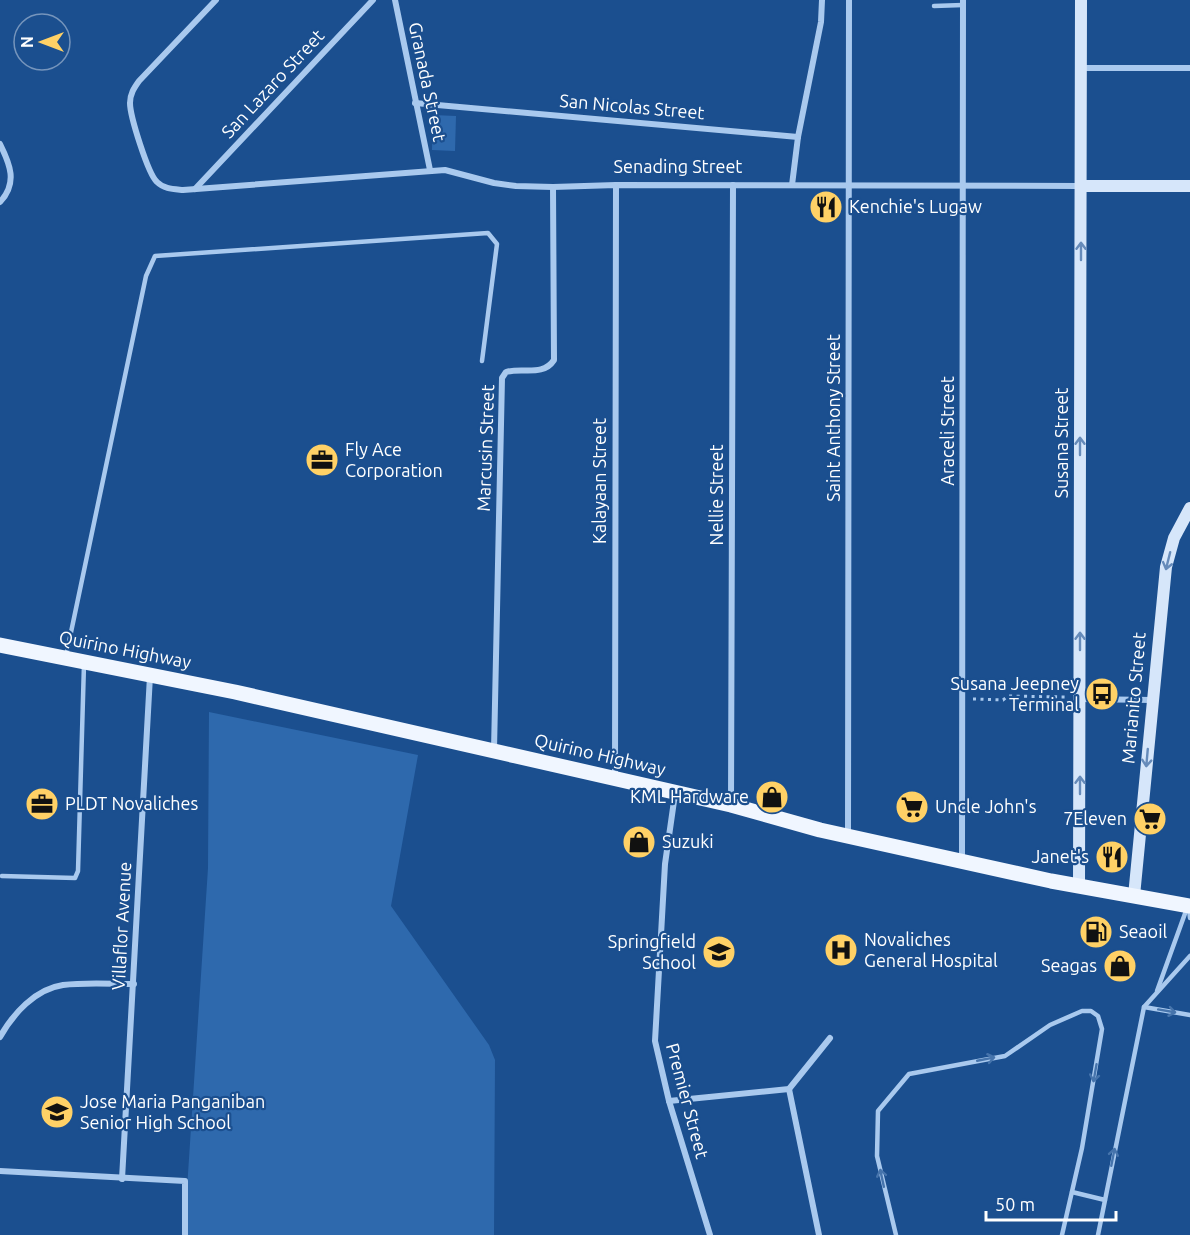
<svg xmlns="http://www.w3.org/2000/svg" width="1190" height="1235" viewBox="0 0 1190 1235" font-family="Ubuntu,sans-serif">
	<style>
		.green { fill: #2e69ad }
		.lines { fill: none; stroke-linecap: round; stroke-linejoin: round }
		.path { stroke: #a9c9ee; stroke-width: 3; stroke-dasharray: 3 4.5; stroke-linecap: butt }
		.lane { stroke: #a9c9ee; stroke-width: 4.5 }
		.street { stroke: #a9c9ee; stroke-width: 6 }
		.secondary { stroke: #d6e6fa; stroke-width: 12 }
		.primary { stroke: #f0f6ff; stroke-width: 15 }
		.oneway { stroke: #668bba }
		.oneway2 { stroke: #4674ac }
		.labels { text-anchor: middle; stroke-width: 4.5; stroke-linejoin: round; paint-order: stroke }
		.street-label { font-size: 18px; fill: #fff; stroke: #1b4f8f }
		.poi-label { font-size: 18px; fill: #fff; stroke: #1b4f8f; text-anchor: start }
	</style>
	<rect width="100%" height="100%" fill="#1b4f8f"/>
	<g class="green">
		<path d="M433 115 456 116 455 151 432 150Z"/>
		<path d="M209 712 418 755 391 906 489 1045 495 1060 494 1235H184L208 868Z"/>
	</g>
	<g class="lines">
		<path class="path" d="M973 699 1003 700 1008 696 1065 697"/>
		<g class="lane">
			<path d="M934 6 963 5"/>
			<path d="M66 656 146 276 155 256 488 233 497 244 482 361"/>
			<path d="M2 876 75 878 78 871 84 664"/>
			<path d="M1189 909 1190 918"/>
			<path d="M1157 991 1187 908"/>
			<path d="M1144 1007 1190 1015"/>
			<path d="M1072 1192 1105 1200"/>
			<path d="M896 1235 877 1156 878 1111 909 1074 1005 1056 1050 1025 1082 1011H1091L1098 1016 1102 1029 1082 1148 1062 1235"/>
			<path d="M1098 1235 1144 1007 1190 956"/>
		</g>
		<g class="street">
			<path d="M216 0 139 81C134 88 130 94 130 103 130 116 148 174 157 182 164 189 173 189 183 190L445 170 494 183 516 186 553 187 616 185 1080 186"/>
			<path d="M395 0 430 170"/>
			<path d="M1081 68H1190"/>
			<path d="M415 103 798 137"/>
			<path d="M0 144C10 164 18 183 0 202"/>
			<path d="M792 185 798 137 821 22 822 0"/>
			<path d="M195 189 373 0"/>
			<path d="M1080 699 1152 700"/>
			<path d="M494 750 502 378 506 372C522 367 543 377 554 360L553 187"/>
			<path d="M615 778 616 185"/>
			<path d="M675 794 665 864 655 1041 669 1101 710 1235"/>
			<path d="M731 804 733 185"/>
			<path d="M848 836 849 0"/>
			<path d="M962 861 963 0"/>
			<path d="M0 1037C13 1014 35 989 63 985 86 982 111 984 134 984"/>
			<path d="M789 1089 819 1235"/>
			<path d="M669 1101 789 1089 830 1038"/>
			<path d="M0 1171 185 1181V1235"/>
			<path d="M122 1179 150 676"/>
		</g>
		<g class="secondary">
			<path d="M1081 186H1190"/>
			<path d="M1079 886 1081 0"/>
			<path d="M1134 896 1166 567 1174 538 1190 508"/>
		</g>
		<path class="primary" d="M0 645 235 692 731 805 820 830 1051 881 1190 906"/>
	</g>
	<defs><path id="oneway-shaft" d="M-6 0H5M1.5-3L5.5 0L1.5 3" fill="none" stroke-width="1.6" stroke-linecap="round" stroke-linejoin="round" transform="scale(1.5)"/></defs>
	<g class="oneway">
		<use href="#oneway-shaft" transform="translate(1081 251) rotate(-90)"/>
		<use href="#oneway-shaft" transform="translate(1080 446) rotate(-90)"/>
		<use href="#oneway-shaft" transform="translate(1168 561) rotate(104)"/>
		<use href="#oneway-shaft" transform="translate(1080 641) rotate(-90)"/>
		<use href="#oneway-shaft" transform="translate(1147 758) rotate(95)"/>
		<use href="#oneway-shaft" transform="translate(1080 785) rotate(-90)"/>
	</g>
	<g class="oneway2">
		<use href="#oneway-shaft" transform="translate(1167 1011) rotate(10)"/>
		<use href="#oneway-shaft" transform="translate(986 1059) rotate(-11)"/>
		<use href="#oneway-shaft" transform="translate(1095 1073) rotate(100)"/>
		<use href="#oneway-shaft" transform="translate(1113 1157) rotate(-79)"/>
		<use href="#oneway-shaft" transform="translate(882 1178) rotate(-102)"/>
	</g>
	<defs>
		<symbol id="restaurant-disc" viewBox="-11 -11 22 22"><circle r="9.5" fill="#ffd166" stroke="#1b4f8f"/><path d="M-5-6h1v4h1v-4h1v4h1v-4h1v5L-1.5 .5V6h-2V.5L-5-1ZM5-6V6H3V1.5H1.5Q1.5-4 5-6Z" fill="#111"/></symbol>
		<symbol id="office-disc" viewBox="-11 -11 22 22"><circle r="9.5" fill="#ffd166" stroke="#1b4f8f"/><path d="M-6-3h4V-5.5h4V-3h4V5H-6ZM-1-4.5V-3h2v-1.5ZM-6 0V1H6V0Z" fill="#111"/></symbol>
		<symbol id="bus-disc" viewBox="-11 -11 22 22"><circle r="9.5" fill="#ffd166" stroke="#1b4f8f"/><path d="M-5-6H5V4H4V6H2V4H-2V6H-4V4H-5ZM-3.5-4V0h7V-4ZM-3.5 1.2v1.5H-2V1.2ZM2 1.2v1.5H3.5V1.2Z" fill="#111"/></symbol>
		<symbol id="shop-disc" viewBox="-11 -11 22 22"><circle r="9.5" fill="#ffd166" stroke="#1b4f8f"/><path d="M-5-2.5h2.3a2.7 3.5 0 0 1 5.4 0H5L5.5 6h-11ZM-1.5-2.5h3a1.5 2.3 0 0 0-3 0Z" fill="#111"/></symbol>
		<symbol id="supermarket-disc" viewBox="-11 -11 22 22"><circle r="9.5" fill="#ffd166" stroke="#1b4f8f"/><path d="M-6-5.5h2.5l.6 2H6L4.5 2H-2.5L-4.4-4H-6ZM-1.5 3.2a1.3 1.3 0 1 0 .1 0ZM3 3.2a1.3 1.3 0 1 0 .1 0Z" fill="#111"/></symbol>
		<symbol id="fuel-disc" viewBox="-11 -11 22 22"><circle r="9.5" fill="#ffd166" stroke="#1b4f8f"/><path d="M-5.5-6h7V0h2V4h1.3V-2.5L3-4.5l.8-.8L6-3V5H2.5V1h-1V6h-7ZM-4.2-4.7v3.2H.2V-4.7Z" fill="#111"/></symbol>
		<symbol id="hospital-disc" viewBox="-11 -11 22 22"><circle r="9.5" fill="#ffd166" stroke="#1b4f8f"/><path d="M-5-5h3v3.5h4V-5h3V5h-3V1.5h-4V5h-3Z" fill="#111"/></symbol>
		<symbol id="school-disc" viewBox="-11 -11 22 22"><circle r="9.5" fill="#ffd166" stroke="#1b4f8f"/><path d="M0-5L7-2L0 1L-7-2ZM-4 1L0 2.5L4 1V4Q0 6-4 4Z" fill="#111"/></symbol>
	</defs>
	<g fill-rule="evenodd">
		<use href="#restaurant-disc" x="807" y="188" width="38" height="38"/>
		<use href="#office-disc" x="303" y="441" width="38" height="38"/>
		<use href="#bus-disc" x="1083" y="675" width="38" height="38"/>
		<use href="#shop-disc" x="753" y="778" width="38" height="38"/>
		<use href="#office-disc" x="23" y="785" width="38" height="38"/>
		<use href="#supermarket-disc" x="893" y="788" width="38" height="38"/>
		<use href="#supermarket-disc" x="1131" y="800" width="38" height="38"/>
		<use href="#shop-disc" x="620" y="823" width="38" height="38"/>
		<use href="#restaurant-disc" x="1093" y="838" width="38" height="38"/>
		<use href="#fuel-disc" x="1077" y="913" width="38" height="38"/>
		<use href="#hospital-disc" x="822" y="931" width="38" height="38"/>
		<use href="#school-disc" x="700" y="933" width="38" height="38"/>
		<use href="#shop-disc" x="1101" y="947" width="38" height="38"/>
		<use href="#school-disc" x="38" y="1093" width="38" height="38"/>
	</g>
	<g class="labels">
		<g class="street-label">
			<text transform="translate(427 82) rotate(78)" y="6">Granada Street</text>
			<text transform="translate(273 84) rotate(-47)" y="6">San Lazaro Street</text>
			<text transform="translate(632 107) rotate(5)" y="6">San Nicolas Street</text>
			<text x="678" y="173">Senading Street</text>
			<text transform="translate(834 418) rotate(-90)" y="6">Saint Anthony Street</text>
			<text transform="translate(948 431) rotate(-90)" y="6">Araceli Street</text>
			<text transform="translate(1062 443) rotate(-90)" y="6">Susana Street</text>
			<text transform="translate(486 448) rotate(-88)" y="6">Marcusin Street</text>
			<text transform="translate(600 481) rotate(-90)" y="6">Kalayaan Street</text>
			<text transform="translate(717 495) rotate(-90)" y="6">Nellie Street</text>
			<text transform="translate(125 650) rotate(11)" y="6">Quirino Highway</text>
			<text transform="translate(1134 698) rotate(-85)" y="6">Marianito Street</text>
			<text transform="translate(600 755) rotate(13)" y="6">Quirino Highway</text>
			<text transform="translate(122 926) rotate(-87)" y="6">Villaflor Avenue</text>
			<text transform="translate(687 1101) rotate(75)" y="6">Premier Street</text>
		</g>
		<g class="poi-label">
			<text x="849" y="213">Kenchie's Lugaw</text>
			<text x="345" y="456">Fly Ace<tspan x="345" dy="21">Corporation</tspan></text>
			<text x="1079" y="690" text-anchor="end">Susana Jeepney<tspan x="1079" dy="21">Terminal</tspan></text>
			<text x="749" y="803" text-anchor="end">KML Hardware</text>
			<text x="65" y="810">PLDT Novaliches</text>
			<text x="935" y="813">Uncle John's</text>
			<text x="1127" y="825" text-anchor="end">7Eleven</text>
			<text x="662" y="848">Suzuki</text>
			<text x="1089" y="863" text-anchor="end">Janet's</text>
			<text x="1119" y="938">Seaoil</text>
			<text x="864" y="946">Novaliches<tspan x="864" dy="21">General Hospital</tspan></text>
			<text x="696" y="948" text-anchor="end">Springfield<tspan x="696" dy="21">School</tspan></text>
			<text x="1097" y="972" text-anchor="end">Seagas</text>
			<text x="80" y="1108">Jose Maria Panganiban<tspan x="80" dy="21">Senior High School</tspan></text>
		</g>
	</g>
	<g transform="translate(42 42) rotate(270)"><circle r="28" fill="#1b4f8f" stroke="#7695bc" stroke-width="1.5"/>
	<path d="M0-4.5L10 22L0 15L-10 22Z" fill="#ffd166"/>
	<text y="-9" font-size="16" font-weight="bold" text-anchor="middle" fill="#ffffff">N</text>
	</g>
	<path d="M986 1211v9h130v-9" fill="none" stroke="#ffffff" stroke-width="3"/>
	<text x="995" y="1211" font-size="18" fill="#ffffff" stroke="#1b4f8f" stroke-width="4.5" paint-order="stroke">50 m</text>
</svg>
